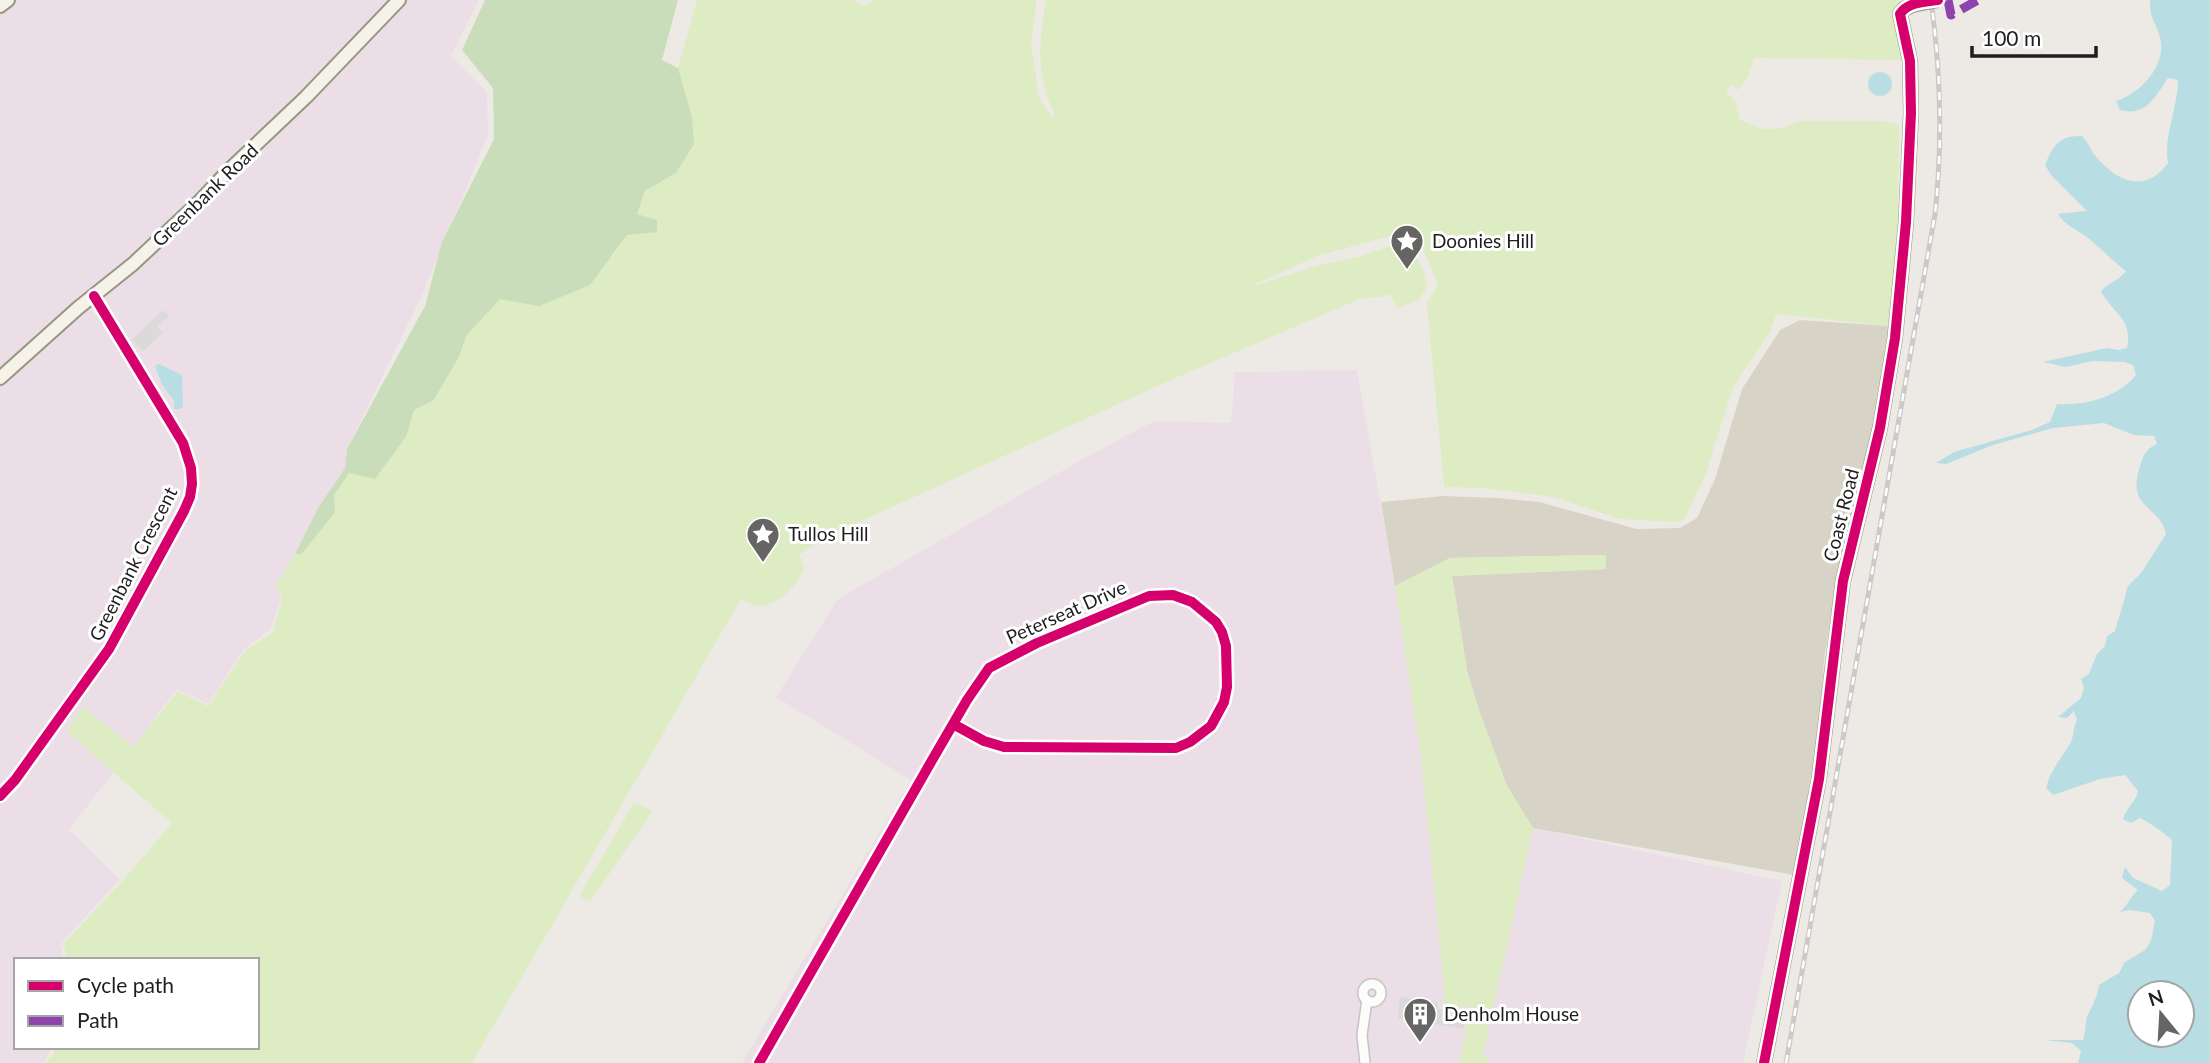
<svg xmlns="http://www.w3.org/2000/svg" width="2210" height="1063" viewBox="0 0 2210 1063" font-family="Lato,sans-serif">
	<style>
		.industrial { fill: #ebdee7 }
		.religious { fill: #dbdad8 }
		.construction { fill: #d7d4c7 }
		.grass { fill: #ddecc3 }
		.forest { fill: #caddba }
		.water { fill: #b8dde2; fill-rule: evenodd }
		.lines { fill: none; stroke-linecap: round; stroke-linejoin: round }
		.street-casing { stroke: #c5c4c2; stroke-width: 12 }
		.secondary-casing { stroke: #98967e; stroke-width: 16 }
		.street { stroke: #fcfcfb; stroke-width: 9 }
		.secondary { stroke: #f4f2e9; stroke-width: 12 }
		.rail-casing { stroke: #cacac9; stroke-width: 5 }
		.rail { stroke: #fff; stroke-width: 2.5; stroke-dasharray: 8; stroke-linecap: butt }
		.secondary-bridge-casing { stroke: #98967e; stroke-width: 16; stroke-linecap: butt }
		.secondary-bridge { stroke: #f4f2e9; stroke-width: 12 }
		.quiet { stroke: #8e44ad; stroke-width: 9; stroke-dasharray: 18 9; stroke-linecap: butt }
		.cycleway-casing { stroke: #fff; stroke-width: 15 }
		.cycleway { stroke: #d6006c; stroke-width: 10 }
		.labels { text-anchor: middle; stroke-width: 6; stroke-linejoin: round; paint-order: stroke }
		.street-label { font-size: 19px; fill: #1e1e1e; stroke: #fff }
		.poi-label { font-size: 19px; fill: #1e1e1e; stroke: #fff; text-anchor: start }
	</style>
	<rect width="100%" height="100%" fill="#edeae6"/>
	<g class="industrial">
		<path d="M0 0H479L451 56 487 92 488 135 422 295 347 449 345 468 318 508 287 569 276 585 281 598 270 630 244 649 208 704 177 689 69 830 120 879 60 945 64 960H16V1047H52L44 1063H0Z"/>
		<path d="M1357 370 1395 586 1421 756 1445 996 1442 1006H1470L1483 1055 1533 828 1782 881 1743 1063H742L911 780 776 697 838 599 1083 459 1154 421 1231 423 1235 372Z"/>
	</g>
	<g class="religious">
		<path d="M163 310 169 316 157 327 163 333 143 351 132 340Z"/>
		<path d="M1400 997 1438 1002V1009L1466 1014 1464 1029 1398 1018Z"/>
	</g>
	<path class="construction" d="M1800 320 1889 326 1882 388 1838 573 1830 621 1824 659 1820 724 1794 875 1533 828 1507 786 1479 710 1467 671 1452 576 1605 569 1606 555 1450 558 1395 586 1381 502 1444 496 1497 498 1539 502 1637 529 1680 528 1697 518 1704 503 1715 479 1742 389 1780 330Z"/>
	<g class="grass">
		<path d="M697 0H854L862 6 874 0H1037L1031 42 1039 98 1052 117 1055 115C1035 76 1039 42 1046 0H1899L1892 14 1904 60 1754 58 1748 77 1738 90 1731 85 1726 91 1736 103 1740 120 1763 129 1784 128 1800 121H1882L1899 125 1898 223 1889 326 1776 314 1770 332 1733 387 1705 476 1684 519 1676 522 1620 519 1553 497 1485 488 1444 487 1427 303 1438 285 1422 246 1408 231 1317 256 1247 288 1316 266 1362 256 1397 244 1407 246 1413 251 1424 271 1427 287 1419 300 1397 308 1390 294 1380 297 1362 298 1173 379 824 538 799 555 804 568C797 586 778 607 757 606 751 605 746 602 741 599L472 1063H45L53 1055 56 1047H257V960H68L63 944 125 878 172 823 66 731 84 707 133 747 178 691 208 706 245 651 273 632 282 598 276 585 295 554H302L335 512 334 495 349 473 376 478 406 437 414 410 435 400 459 357 466 336 500 298 539 306 614 255 637 214 645 191 676 173 692 117 678 68Z"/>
		<path d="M1606 555V569L1452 576 1467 671 1479 710 1507 786 1533 828 1483 1055 1489 1057 1488 1063H1460L1470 1006 1442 1007 1445 995 1421 756 1395 586 1450 558Z"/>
		<path d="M634 803 653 811 590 901 579 896Z"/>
	</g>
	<path class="forest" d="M485 0H678L662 60 678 68 692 117 694 144 676 173 645 191 637 214 657 220V232L627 235 590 285 539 306 500 299 466 336 459 357 434 400 414 410 406 437 375 479 349 473 334 495 335 512 302 554H295L318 508 345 468 347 449 425 306 442 242 494 139 493 88 462 50Z"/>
	<g class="water">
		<path d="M2150 0H2210V1063H2078L2081 1051 2072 1043 2045 1040H2083C2086 1032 2085 1024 2087 1017 2092 1006 2097 998 2099 985L2119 973 2125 962 2145 950 2151 941 2155 921 2150 913 2130 910 2120 912C2128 905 2130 897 2138 890L2122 878 2125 867 2133 878 2162 891 2170 885 2172 840C2166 834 2147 821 2140 818L2131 823 2123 819C2127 807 2135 803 2138 791L2125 775 2100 779 2053 795 2046 788C2050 771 2062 757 2071 742 2074 735 2073 728 2077 720L2074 711 2067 718 2058 717 2081 698 2084 688 2081 679 2089 674 2097 654 2105 646 2107 636 2115 631C2118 620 2126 597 2127 587L2142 572 2166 534C2161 506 2127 509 2139 470 2143 457 2144 450 2157 444L2154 436 2134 435 2104 423 2053 428 1993 445 1946 464 1936 463 1954 452 2032 430 2050 422 2057 404C2085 406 2118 397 2136 375L2133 365 2124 362 2092 361 2066 367 2043 362 2107 348 2118 350 2127 348C2133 318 2112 313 2101 291 2109 282 2119 281 2126 271 2112 261 2101 248 2088 238 2077 229 2065 226 2058 214L2087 211 2051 175 2045 165C2053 146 2059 135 2082 136 2089 143 2091 152 2098 159 2120 184 2147 192 2168 163 2163 136 2178 108 2178 80L2168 78C2155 97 2146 117 2120 110L2116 101C2139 94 2164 68 2161 43 2159 25 2149 21 2150 0ZM2182 993V1035H2140V993Z"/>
		<circle cx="1880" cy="84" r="12"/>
		<path d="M159 364 182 375 183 406 180 409H174V401L162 384 155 366Z"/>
	</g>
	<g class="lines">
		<defs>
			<g id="street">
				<path d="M0 796 15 780 109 649 184 511 190 497 192 484 191 468 183 443 94 296"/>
				<circle cx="1372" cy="993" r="9"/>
				<path d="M759 1063 931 762 967 700 989 668 1037 643 1149 596 1173 595 1192 602 1216 622 1222 632 1226 646 1227 687 1224 702 1211 726 1190 742 1176 748 1004 747 984 741 953 724"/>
				<path d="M1365 1063 1362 1035 1367 1000"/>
			</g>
			<g id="secondary">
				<path d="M0 6 8 0"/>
				<path d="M0 378 78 308 133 264 200 201 229 170 306 97 399 0"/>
				<path d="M1764 1063 1819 779 1843 581 1880 428 1895 338 1906 222 1911 113 1910 61 1900 14 1904 9 1912 5"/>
			</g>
		</defs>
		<use href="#street" class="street-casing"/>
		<use href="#secondary" class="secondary-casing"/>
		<use href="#street" class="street"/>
		<use href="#secondary" class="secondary"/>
		<defs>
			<path id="rail" d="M1786 1063 1935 214C1943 140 1941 73 1931 0"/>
		</defs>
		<use href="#rail" class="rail-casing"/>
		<use href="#rail" class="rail"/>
		<defs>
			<path id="secondary-bridge" d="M1912 5 1938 0"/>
		</defs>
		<use href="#secondary-bridge" class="secondary-bridge-casing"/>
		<use href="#secondary-bridge" class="secondary-bridge"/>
		<path class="quiet" d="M1948 0 1951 15 1978 0"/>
		<defs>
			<g id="cycleway">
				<path d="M0 796 15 780 109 649 184 511 190 497 192 484 191 468 183 443 94 296"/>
				<path d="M759 1063 931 762 967 700 989 668 1037 643 1149 596 1173 595 1192 602 1216 622 1222 632 1226 646 1227 687 1224 702 1211 726 1190 742 1176 748 1004 747 984 741 953 724"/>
				<path d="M1764 1063 1819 779 1843 581 1880 428 1895 338 1906 222 1911 113 1910 61 1900 14C1908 2 1924 2 1938 0"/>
			</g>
		</defs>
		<use href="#cycleway" class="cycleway-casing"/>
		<use href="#cycleway" class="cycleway"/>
	</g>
	<defs>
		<symbol id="sight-pin" viewBox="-11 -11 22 30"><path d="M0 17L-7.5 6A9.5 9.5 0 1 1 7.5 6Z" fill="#666564" stroke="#fff"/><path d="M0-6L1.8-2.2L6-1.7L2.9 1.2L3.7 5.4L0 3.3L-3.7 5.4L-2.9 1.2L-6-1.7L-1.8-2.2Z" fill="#fff"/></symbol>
		<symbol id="building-pin" viewBox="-11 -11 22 30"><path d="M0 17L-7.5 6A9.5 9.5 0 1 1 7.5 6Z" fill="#666564" stroke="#fff"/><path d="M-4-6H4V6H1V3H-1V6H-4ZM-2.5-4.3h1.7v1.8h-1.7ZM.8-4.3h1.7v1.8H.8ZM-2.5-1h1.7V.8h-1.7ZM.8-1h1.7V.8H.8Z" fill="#fff"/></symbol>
	</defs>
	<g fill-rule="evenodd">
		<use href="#sight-pin" x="1388" y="222" width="38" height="52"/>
		<use href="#sight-pin" x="744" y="515" width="38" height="52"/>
		<use href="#building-pin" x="1401" y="995" width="38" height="52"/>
	</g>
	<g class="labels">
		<g class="street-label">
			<text transform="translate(205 195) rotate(-44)" y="7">Greenbank Road</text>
			<text transform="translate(1841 515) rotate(-76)" y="7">Coast Road</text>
			<text transform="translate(133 564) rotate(-63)" y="7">Greenbank Crescent</text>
			<text transform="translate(1066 612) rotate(-24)" y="7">Peterseat Drive</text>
		</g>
		<g class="poi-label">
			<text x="1432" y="248">Doonies Hill</text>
			<text x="788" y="541">Tullos Hill</text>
			<text x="1444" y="1021">Denholm House</text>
		</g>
	</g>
	<rect x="14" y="958" width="245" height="91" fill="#ffffff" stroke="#a5a5a5" stroke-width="2"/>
	<rect x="28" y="981" width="35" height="10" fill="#d6006c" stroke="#a5a5a5" stroke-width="2"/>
	<text x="77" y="993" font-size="21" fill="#1e1e1e">Cycle path</text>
	<rect x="28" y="1016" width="35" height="10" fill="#8e44ad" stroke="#a5a5a5" stroke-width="2"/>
	<text x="77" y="1028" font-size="21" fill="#1e1e1e">Path</text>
	<g transform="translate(2161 1014) rotate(342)"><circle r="33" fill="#ffffff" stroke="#a5a5a5" stroke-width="2"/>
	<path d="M0-5L12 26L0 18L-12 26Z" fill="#666564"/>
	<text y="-10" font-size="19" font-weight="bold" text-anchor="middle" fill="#1e1e1e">N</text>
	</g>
	<path d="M1972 46v10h124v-10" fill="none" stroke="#1e1e1e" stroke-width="3.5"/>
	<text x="1982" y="46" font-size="21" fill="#1e1e1e" stroke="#ffffff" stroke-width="5" paint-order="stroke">100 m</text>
</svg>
